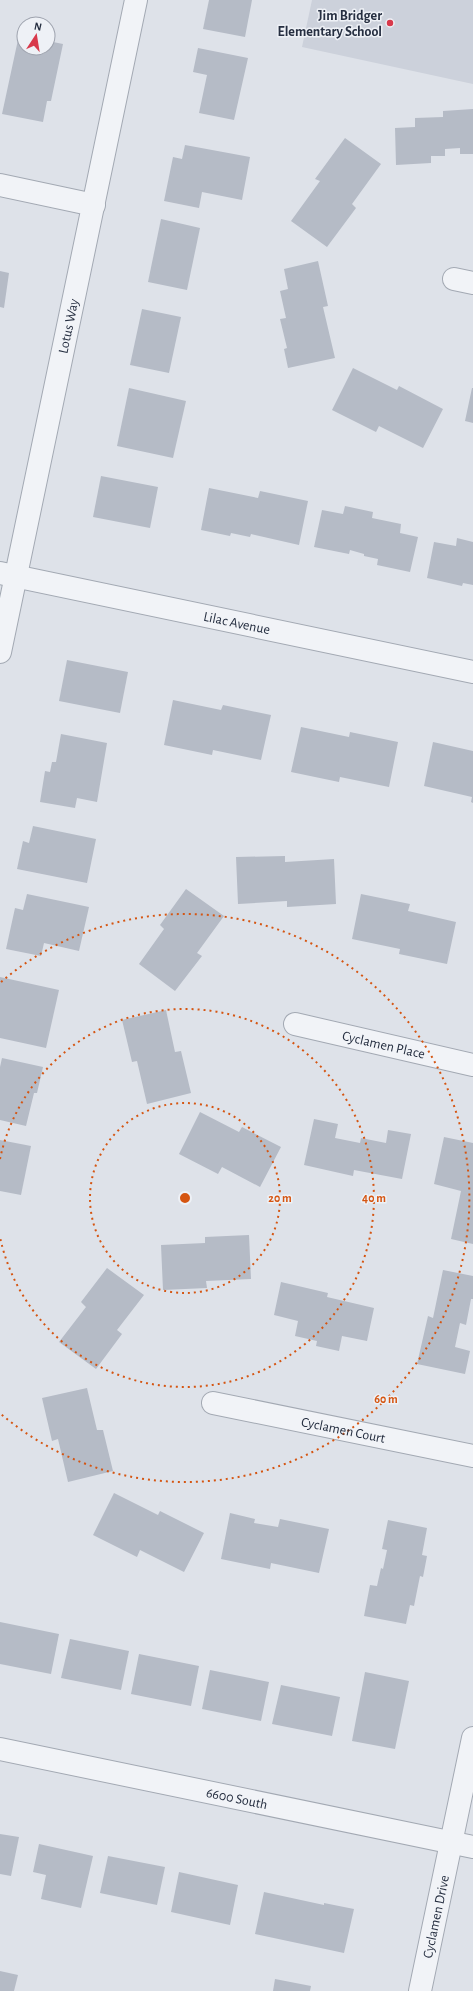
<svg xmlns="http://www.w3.org/2000/svg" width="473" height="1991" viewBox="0 0 473 1991" font-family="'Alegreya Sans',sans-serif">
	<style>
		.built { fill: #ccd1db }
		.building { fill: #b5bbc6 }
		.lines { fill: none; stroke-linecap: round; stroke-linejoin: round }
		.minor-casing { stroke: #a3a9b3; stroke-width: 24 }
		.minor { stroke: #f1f3f7; stroke-width: 22 }
		.ring { fill: none; stroke: #d55511; stroke-width: 2; stroke-dasharray: 2 4 }
		.poi-dot { fill: #d8394b; stroke: #eef1f6; stroke-width: 1.5 }
		.labels { text-anchor: middle; stroke-width: 3; stroke-linejoin: round; paint-order: stroke }
		.poi-label { font-size: 14px; font-weight: bold; fill: #262f41; stroke: #eef1f6; text-anchor: end }
		.street-label { font-size: 14px; fill: #262f41; stroke: #eef1f6 }
		.centre { fill: #d55511; stroke: #eef1f6; stroke-width: 2 }
		.ring-label { font-size: 12px; text-anchor: middle; font-weight: bold; fill: #d55511; stroke: #eef1f6; stroke-width: 3; stroke-linejoin: round; paint-order: stroke }
	</style>
	<rect width="100%" height="100%" fill="#dee2e9"/>
	<path class="built" d="M312 0H473V84L302 47Z"/>
	<g class="building">
		<path d="M209 0H252L245 37 203 29Z"/>
		<path d="M19 35 24 36V48H48V41L63 44 51 101H47L43 122 2 114Z"/>
		<path d="M198 48 248 58 234 120 199 113 207 75 193 72Z"/>
		<path d="M473 109V154H460V148L445 149V156H431V163L396 165 395 128 415 127V118L443 117V111Z"/>
		<path d="M345 138 381 164 352 204 356 208 327 247 291 221 320 181 315 179Z"/>
		<path d="M185 145 250 157 242 200 202 192 199 208 164 201 173 157 182 159Z"/>
		<path d="M161 219 200 228 187 290 148 282Z"/>
		<path d="M318 261 328 306 323 307 335 358 288 368 284 349 287 348 280 319 286 318 280 291 288 289 284 269Z"/>
		<path d="M0 271 9 273 4 308 0 307Z"/>
		<path d="M142 309 181 317 169 373 130 365Z"/>
		<path d="M353 368 397 390 399 386 443 409 423 448 379 426 376 432 332 410Z"/>
		<path d="M129 388 186 401 173 458 117 446Z"/>
		<path d="M472 388H473V423L465 421Z"/>
		<path d="M101 476 158 487 150 528 93 517Z"/>
		<path d="M209 488 258 498 260 491 308 501 299 545 251 534 250 537 231 533 230 536 201 530Z"/>
		<path d="M345 506 373 512 372 518 401 524 400 533 418 537 410 572 377 565 378 559 364 556V554L350 550 349 554 314 547 322 510 343 514Z"/>
		<path d="M457 538 473 542V585L463 583 462 586 427 578 434 542 456 546Z"/>
		<path d="M67 660 128 672 120 713 59 701Z"/>
		<path d="M173 700 221 710 223 705 271 715 261 760 213 750 212 755 164 745Z"/>
		<path d="M301 727 349 737 350 732 398 742 389 787 340 777 339 782 291 772Z"/>
		<path d="M61 734 107 743 97 802 77 798 75 808 40 802 45 771 50 772 52 762H56Z"/>
		<path d="M433 742 473 751V803L471 802 472 797 424 786Z"/>
		<path d="M33 826 96 839 87 883 17 869 23 841 29 843Z"/>
		<path d="M285 856V862L334 859 336 904 287 907V901L238 904 236 857Z"/>
		<path d="M186 889 224 916 197 953 202 956 175 991 139 964 164 929 160 925Z"/>
		<path d="M27 894 89 907 79 951 44 943 41 956 6 949 15 908 23 910Z"/>
		<path d="M361 894 410 904 408 911 456 922 447 964 399 954 400 949 352 939Z"/>
		<path d="M0 977 59 990 46 1048 0 1038Z"/>
		<path d="M166 1010 175 1052 181 1051 191 1093 147 1104 137 1061 132 1062 122 1020Z"/>
		<path d="M2 1058 43 1067 37 1093H34L26 1126 0 1120V1067Z"/>
		<path d="M200 1112 239 1132 242 1127 281 1147 260 1187 222 1167 218 1174 179 1154Z"/>
		<path d="M314 1119 338 1124 335 1138 360 1143 361 1138 386 1143 388 1130 411 1134 402 1179 354 1170 353 1176 304 1165Z"/>
		<path d="M444 1137 473 1143V1244L451 1239 461 1191 434 1184Z"/>
		<path d="M0 1140 31 1146 21 1195 0 1191Z"/>
		<path d="M249 1235 251 1279 206 1281 207 1288 163 1290 161 1245 205 1243V1237Z"/>
		<path d="M107 1268 144 1295 117 1330 122 1334 96 1369 59 1342 86 1307 81 1302Z"/>
		<path d="M443 1270 473 1276V1299H471L466 1325 460 1323 455 1347 470 1351 465 1374 417 1364 428 1316 433 1318Z"/>
		<path d="M281 1282 328 1293 327 1297 374 1308 367 1341 342 1336 339 1351 316 1346 317 1341 295 1336 298 1321 274 1315Z"/>
		<path d="M87 1388 97 1430H103L113 1471 68 1482 58 1439 52 1441 42 1398Z"/>
		<path d="M114 1493 158 1515 160 1511 204 1533 184 1572 140 1550 137 1557 93 1535Z"/>
		<path d="M230 1513 255 1519 254 1523 278 1527 280 1519 329 1529 319 1573 271 1563 270 1569 221 1559Z"/>
		<path d="M388 1520 427 1528 422 1555 427 1556 423 1577 420 1576 414 1606 410 1605 406 1624 364 1616 370 1585 377 1586 381 1568 383 1569 387 1550 382 1549Z"/>
		<path d="M0 1622 59 1634 51 1674 0 1664Z"/>
		<path d="M70 1639 129 1651 121 1690 61 1678Z"/>
		<path d="M139 1654 199 1666 191 1706 131 1694Z"/>
		<path d="M210 1670 269 1682 261 1721 202 1709Z"/>
		<path d="M365 1672 409 1681 395 1749 352 1741Z"/>
		<path d="M281 1685 340 1697 332 1736 272 1724Z"/>
		<path d="M0 1834 19 1837 11 1876 0 1874Z"/>
		<path d="M39 1844 93 1856 81 1908 41 1899 46 1875 33 1872Z"/>
		<path d="M108 1856 165 1867 157 1905 100 1893Z"/>
		<path d="M179 1872 238 1885 230 1925 171 1912Z"/>
		<path d="M264 1892 324 1905V1903L354 1909 344 1953 255 1934Z"/>
		<path d="M0 1971 18 1975 14 1991H0Z"/>
		<path d="M275 1979 311 1986 310 1991H273Z"/>
	</g>
	<g class="lines">
		<defs>
			<g id="minor">
				<path d="M0 185 94 205"/>
				<path d="M454 279 473 283"/>
				<path id="s1" d="M0 573 473 672"/>
				<path id="s2" d="M0 652 136 0"/>
				<path id="s3" d="M295 1024 473 1065"/>
				<path id="s4" d="M213 1403 473 1456"/>
				<path id="s5" d="M0 1749 473 1847"/>
				<path id="s6" d="M420 1991 473 1738"/>
			</g>
		</defs>
		<use href="#minor" class="minor-casing"/>
		<use href="#minor" class="minor"/>
	</g>
	<g class="ring">
		<circle cx="185" cy="1198" r="95"/>
		<path d="M0 1159A189 189 0 1 1 0 1237"/>
		<path d="M1 982A284 284 0 1 1 1 1414"/>
	</g>
	<circle class="poi-dot" cx="390" cy="23" r="4"/>
	<g class="labels">
		<g class="poi-label">
			<text x="382" y="20">Jim Bridger<tspan x="382" dy="16">Elementary School</tspan></text>
		</g>
		<g class="street-label">
			<text dy="5" stroke="none"><textPath href="#s2" startOffset="333">Lotus Way</textPath></text>
			<text dy="5" stroke="none"><textPath href="#s1" startOffset="242">Lilac Avenue</textPath></text>
			<text dy="5" stroke="none"><textPath href="#s3" startOffset="91">Cyclamen Place</textPath></text>
			<text dy="5" stroke="none"><textPath href="#s4" startOffset="133">Cyclamen Court</textPath></text>
			<text dy="5" stroke="none"><textPath href="#s5" startOffset="242">6600 South</textPath></text>
			<text dy="5" stroke="none"><textPath href="#s6" startOffset="76">Cyclamen Drive</textPath></text>
		</g>
	</g>
	<circle cx="185" cy="1198" r="6" class="centre"/>
	<g class="ring-label">
		<text x="280" y="1202">20 m</text>
		<text x="374" y="1202">40 m</text>
		<text x="386" y="1403">60 m</text>
	</g>
	<g transform="translate(36 36) rotate(12)"><circle r="19" fill="#eef1f6" stroke="#9ea3ae"/>
	<path d="M0-3L7 15L0 10L-7 15Z" fill="#d8394b"/>
	<text y="-6" font-size="11" font-weight="bold" text-anchor="middle" fill="#262f41">N</text>
	</g>
</svg>
